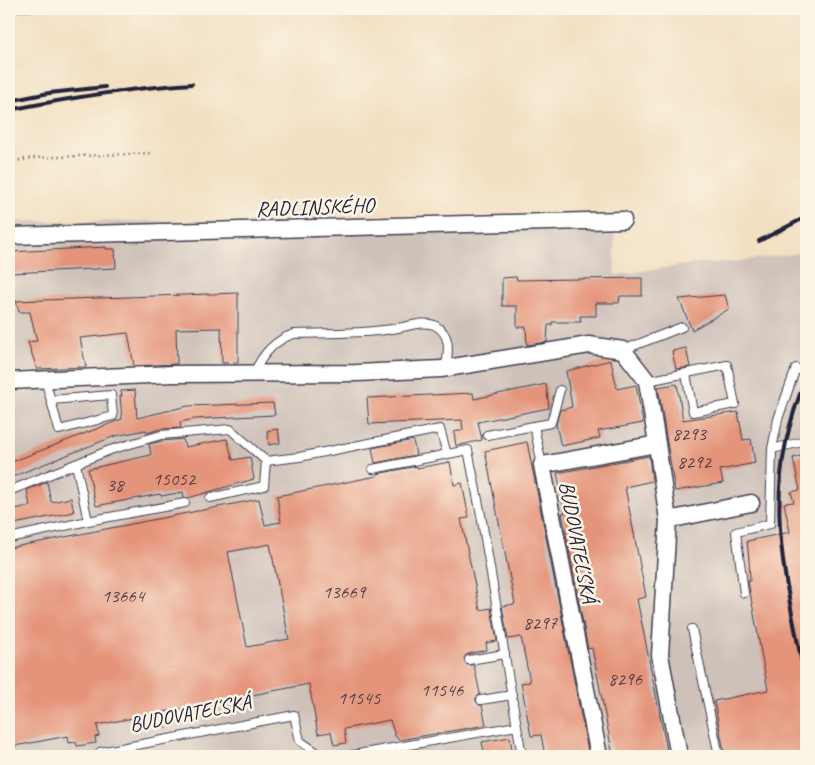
<svg xmlns="http://www.w3.org/2000/svg" width="815" height="765" viewBox="0 0 815 765" font-family="Caveat,sans-serif">
	<style>
		.industrial { fill: #cec1ba }
		.building { fill: #e4947a; fill-rule: evenodd }
		.lines { fill: none; stroke-linecap: round; stroke-linejoin: round }
		.lane-casing { stroke: #413e4f; stroke-width: 10 }
		.street-casing { stroke: #413e4f; stroke-width: 19 }
		.path { stroke: #413e4f; stroke-width: 2.5; stroke-dasharray: 1 4; stroke-linecap: butt }
		.lane { stroke: #fff; stroke-width: 8 }
		.street { stroke: #fff; stroke-width: 16 }
		.rail { stroke: #22223b; stroke-width: 4 }
		.labels { text-anchor: middle; stroke-width: 5; stroke-linejoin: round; paint-order: stroke }
		.number-label { font-size: 19px; fill: #523e4b }
		.street-label { font-size: 21px; fill: #22223b; stroke: #fcf5e5 }
	</style>
	<rect width="100%" height="100%" fill="#fcf5e5"/>
	<filter id="ink" filterUnits="userSpaceOnUse"><feTurbulence type="fractalNoise" baseFrequency=".02" numOctaves="2"/><feDisplacementMap in="SourceGraphic" scale="10" xChannelSelector="R" yChannelSelector="G"/><feConvolveMatrix kernelMatrix="1 2 1 2 8 2 1 2 1" color-interpolation-filters="sRGB"/></filter>
	<filter id="wash" filterUnits="userSpaceOnUse"><feTurbulence type="fractalNoise" baseFrequency=".0096" numOctaves="4" result="noise"/><feDisplacementMap in="SourceGraphic" scale="20" xChannelSelector="R" yChannelSelector="G"/><feGaussianBlur stdDeviation="1.12" result="paint"/><feColorMatrix in="noise" values="0 0 0 0 0 0 0 0 0 0 0 0 0 0 0 0 0 1.4 0 .05"/><feComposite in="paint" operator="in"/></filter>
	<g filter="url(#wash)">
		<rect width="100%" height="100%" fill="#f2e0c2"/>
		<path class="industrial" d="M9 221 614 223 615 275 699 263 735 262 806 252V756H9Z"/>
		<g id="blocks">
			<g class="building">
				<path d="M106 247V249H115L116 268 9 273V252Z"/>
				<path d="M516 277 517 280 642 278V296H620L619 303H596V316H580L581 322H552V325H548L547 342 527 345 526 327H517V306H502V278Z"/>
				<path d="M238 293V362L222 363 221 328 176 329 177 364 134 366 128 333 80 338 86 367 37 369 28 342 37 341 30 312H19L16 301Z"/>
				<path d="M725 295 729 309 692 330 679 299Z"/>
				<path d="M686 348 690 367 676 369 672 351Z"/>
				<path d="M611 360 617 389 636 385 643 423 598 431 600 438 561 446 556 424 560 410 572 407 566 371Z"/>
				<path d="M546 384 549 408 478 422 482 440 456 446 454 432 463 430 462 420 369 424 367 398 473 393 474 399Z"/>
				<path d="M677 384 683 420 738 412 743 440 751 439 755 463 720 470 723 483 675 491 658 387Z"/>
				<path d="M135 390 137 418 188 406 273 403 275 415 195 419 180 422 181 428 160 429 147 433 146 430 115 436 9 478V463L122 419 120 396H122L121 391Z"/>
				<path d="M278 429 280 443 269 445 267 431Z"/>
				<path d="M183 439 185 447 227 439 233 460 250 457 254 479 188 498H184L183 492 161 496 160 494 96 506 88 469 151 455 149 444 162 441Z"/>
				<path d="M413 440 416 455 375 463 372 448Z"/>
				<path d="M527 442 542 517 589 756H545L541 735 531 736 521 683 530 682 521 637 508 639 502 606 515 604 485 451Z"/>
				<path d="M806 455V706L804 707 806 719V756H725L714 701 768 690 750 592 748 581H750L749 560 747 541 790 532 784 503 794 502 791 492 800 490 793 458Z"/>
				<path d="M649 456 652 481 625 487 646 597 637 599 668 756H613L592 648 588 649 562 513H565L557 473Z"/>
				<path d="M450 462 454 485 462 483 469 518 461 519 480 610 491 608 497 641 486 643 487 650 472 653 466 655 464 658 467 665H474L480 694 476 698V701L479 705H482L486 725 399 740 395 736 390 720 344 729 346 743 334 745 331 732 318 734 309 684 211 703 213 715 202 717 200 705 97 725 99 736 95 737 96 743 77 746 76 742 69 743 68 736 9 747V548L259 499 265 525 281 522 277 496 377 476V474L417 466V468ZM270 544 289 639 247 647 228 552Z"/>
				<path d="M47 482 51 502 71 498 74 512 9 525V510L30 506 27 490Z"/>
				<path d="M510 737 513 756H485L482 742Z"/>
			</g>
		</g>
	</g>
	<g filter="url(#ink)">
		<use href="#blocks" fill-opacity="0" stroke="#413e4f" stroke-width="1"/>
		<g class="lines">
			<defs>
				<g id="lane">
					<path d="M623 350 682 327"/>
					<path d="M254 373C262 355 274 340 294 334 329 333 364 334 398 328 410 326 426 320 436 326 452 335 448 353 446 368"/>
					<path d="M45 379 59 430 113 416 111 395 51 400"/>
					<path d="M647 381 727 365 735 404 693 412 686 374"/>
					<path d="M534 426 551 423 560 390"/>
					<path d="M487 435 534 426 542 465"/>
					<path d="M772 449 806 441"/>
					<path d="M373 469 468 450 481 515 522 756"/>
					<path d="M9 491 110 450 161 435 230 429 266 461 299 457 440 429 447 454"/>
					<path d="M210 498 264 486 266 461"/>
					<path d="M88 521 185 503"/>
					<path d="M9 538 88 521 76 464"/>
					<path d="M744 593 736 532 770 524 772 449 778 419 796 368 806 373"/>
					<path d="M692 629 719 756"/>
					<path d="M469 660 505 654"/>
					<path d="M481 700 512 695"/>
					<path d="M100 752 294 715 300 741 322 756"/>
					<path d="M347 756 517 726"/>
				</g>
				<g id="street">
					<path d="M9 236 623 220"/>
					<path d="M9 381 173 374 357 373 441 369 589 345 623 350 647 381 657 444"/>
					<path d="M668 520 751 503"/>
					<path d="M599 756 542 465 657 444 668 520 660 655 679 756"/>
				</g>
			</defs>
			<use href="#lane" class="lane-casing"/>
			<use href="#street" class="street-casing"/>
			<g class="path">
				<path d="M9 162 32 158 153 153"/>
				<path d="M163 712 166 728"/>
			</g>
			<use href="#lane" class="lane"/>
			<use href="#street" class="street"/>
			<g class="rail">
				<path d="M9 10 48 9"/>
				<path d="M9 101 49 93 105 87"/>
				<path d="M9 110C69 98 130 88 192 84"/>
				<path d="M759 241 806 217"/>
				<path d="M806 379C759 489 784 572 806 683"/>
			</g>
		</g>
	</g>
	<g class="labels">
		<g class="number-label">
			<text x="689" y="440">8293</text>
			<text x="694" y="468">8292</text>
			<text x="174" y="485">15052</text>
			<text x="115" y="491">38</text>
			<text x="344" y="598">13669</text>
			<text x="123" y="602">13664</text>
			<text x="540" y="629">8297</text>
			<text x="625" y="685">8296</text>
			<text x="442" y="696">11546</text>
			<text x="359" y="704">11545</text>
		</g>
		<g class="street-label">
			<text transform="translate(315 207) rotate(-2)" y="7">RADLINSKÉHO</text>
			<text transform="translate(578 542) rotate(79)" y="7">BUDOVATEĽSKÁ</text>
			<text transform="translate(190 713) rotate(-11)" y="7">BUDOVATEĽSKÁ</text>
		</g>
	</g>
	<rect width="815" height="765" fill="none" stroke="#fcf5e5" stroke-width="30"/>
</svg>
